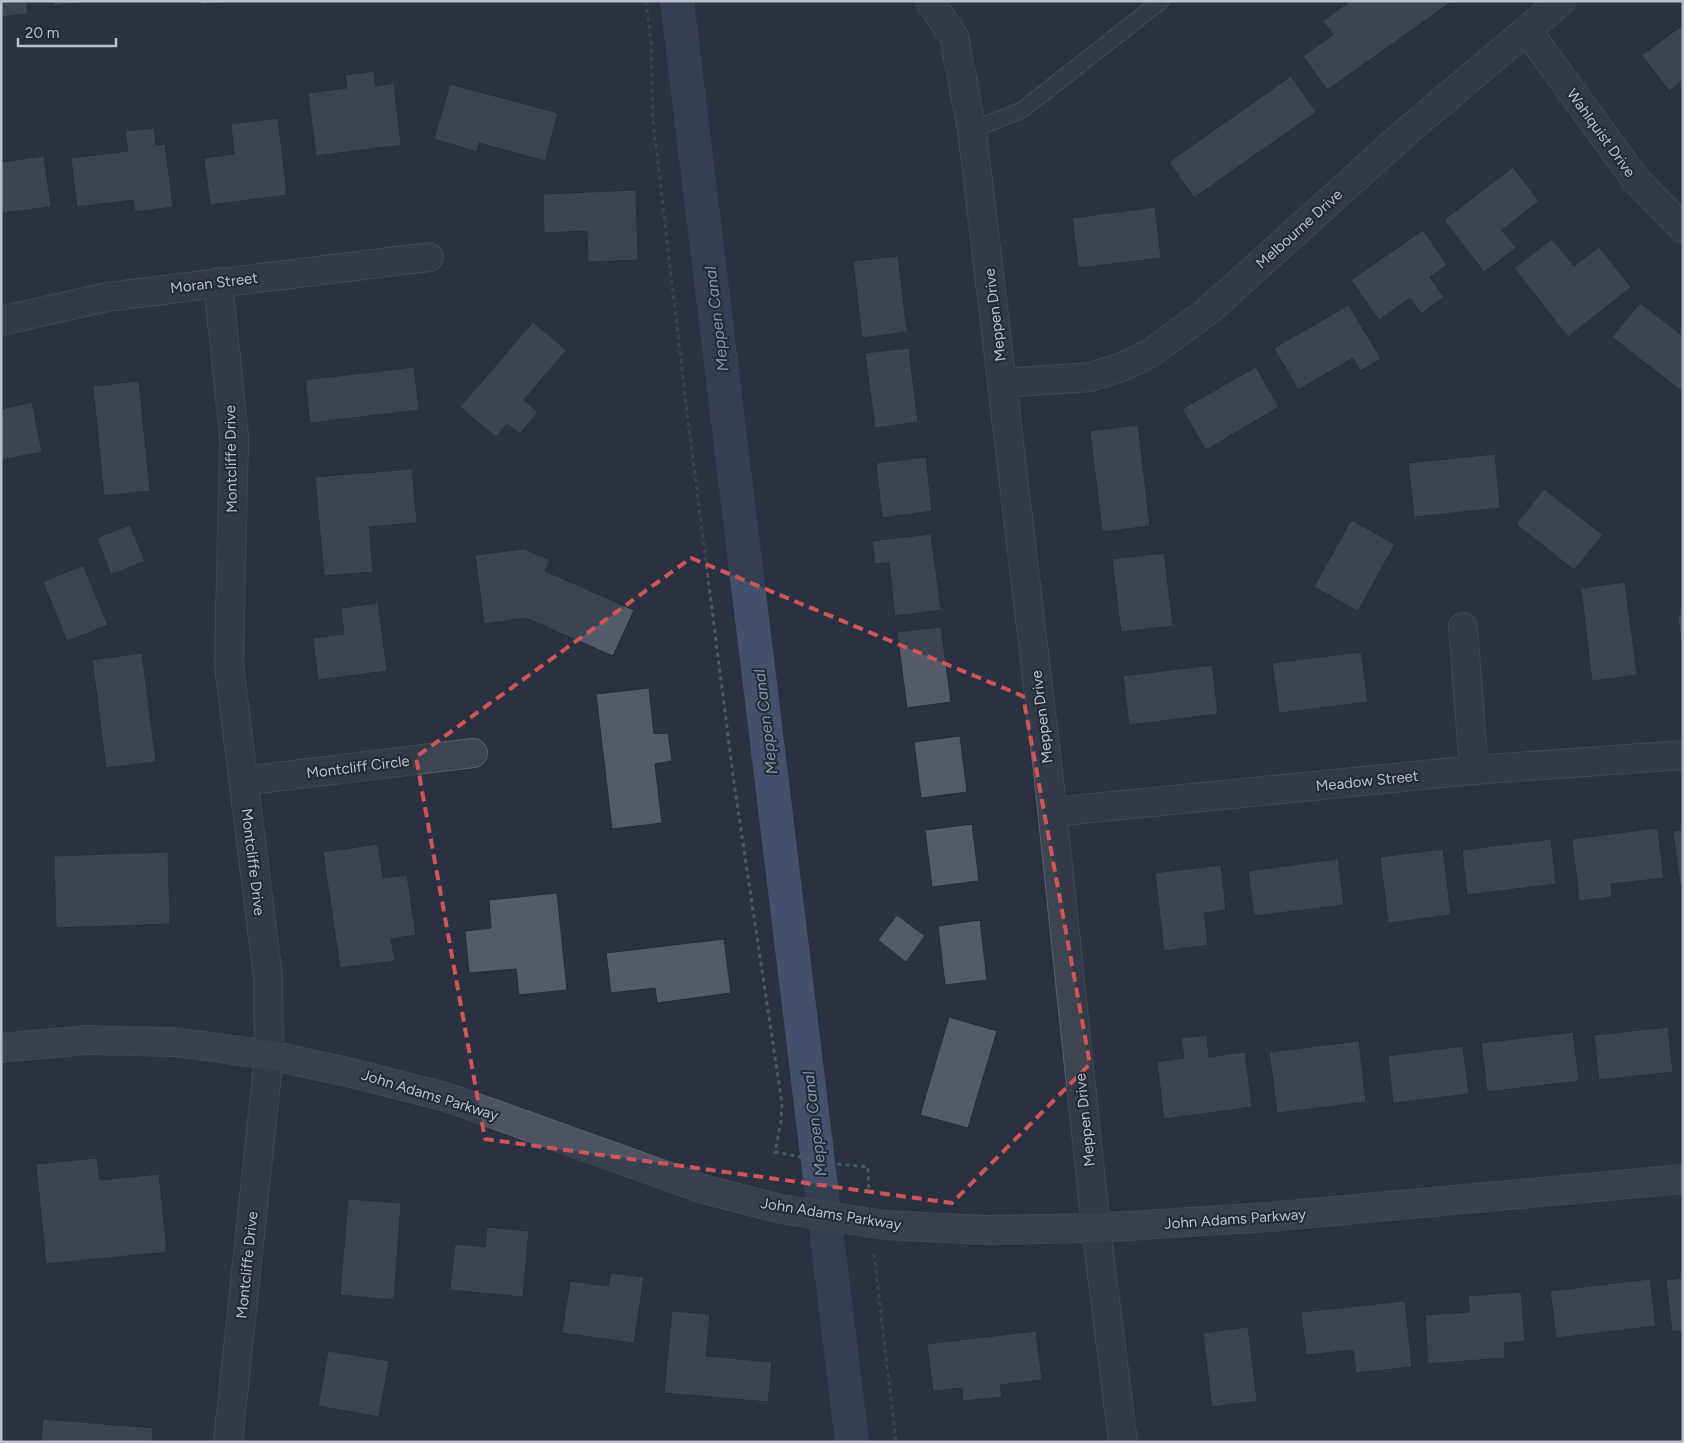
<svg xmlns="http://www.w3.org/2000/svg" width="1684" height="1443" viewBox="0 0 1684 1443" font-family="Figtree,sans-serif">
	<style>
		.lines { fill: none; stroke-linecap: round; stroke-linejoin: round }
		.canal { stroke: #43516a; stroke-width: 34 }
		.building { fill: #535b6b; stroke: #242c38 }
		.lane-casing { stroke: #59606b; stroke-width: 18 }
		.street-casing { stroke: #59606b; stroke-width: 30 }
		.secondary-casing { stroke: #59606b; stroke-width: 30 }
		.path { stroke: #4a5b5f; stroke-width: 3; stroke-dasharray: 4 4; stroke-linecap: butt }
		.lane { stroke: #3e4551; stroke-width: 15 }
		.street { stroke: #3e4551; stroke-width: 28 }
		.secondary { stroke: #4c5463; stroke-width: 28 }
		.marked { fill: none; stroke: #ce5659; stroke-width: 4; stroke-dasharray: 10 6; stroke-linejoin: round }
		.labels { text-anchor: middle; stroke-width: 4; stroke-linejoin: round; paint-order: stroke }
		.street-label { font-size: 15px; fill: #bbc0cb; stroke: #222a36 }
		.water-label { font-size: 16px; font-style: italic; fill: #8595af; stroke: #222a36 }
	</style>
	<rect width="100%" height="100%" fill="#2a3241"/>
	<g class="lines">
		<path class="canal" d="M677 1 852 1442"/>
	</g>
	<g class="building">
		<path d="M1 1H27L28 14 1 17Z"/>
		<path d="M54 1H95L54 6Z"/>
		<path d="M200 1H233L201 5Z"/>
		<path d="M1350 1H1449L1450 3 1327 90 1303 56 1333 35 1323 21Z"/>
		<path d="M1683 25V80L1669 91 1642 55Z"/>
		<path d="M374 71 376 86 394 83 401 145 316 156 308 93 347 88 345 75Z"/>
		<path d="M1291 76 1316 112 1194 198 1169 162Z"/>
		<path d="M450 84 558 113 545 161 479 143 477 152 434 139Z"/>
		<path d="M278 118 287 195 210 205 204 158 234 154 231 124Z"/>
		<path d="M154 128 156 145 165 144 173 207 135 212 133 200 77 207 71 158 128 151 125 131Z"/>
		<path d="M44 156 51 207 1 213V162Z"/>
		<path d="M1513 167 1539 201 1502 230 1516 248 1484 272 1444 220Z"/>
		<path d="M636 190 638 260 588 262 587 231 544 233 543 194Z"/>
		<path d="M1155 207 1161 258 1078 268 1072 218Z"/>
		<path d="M1423 230 1447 265 1430 277 1444 297 1421 314 1410 298 1379 320 1351 280Z"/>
		<path d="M1552 239 1574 266 1599 247 1631 287 1568 337 1514 268Z"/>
		<path d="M898 256 907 332 862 338 853 261Z"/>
		<path d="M1640 303 1683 336V386L1680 390 1612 337Z"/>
		<path d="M1349 305 1381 359 1360 371 1353 358 1298 390 1274 348Z"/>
		<path d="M533 322 566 350 524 400 538 412 520 434 507 424 496 437 460 407Z"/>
		<path d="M909 348 918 422 875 428 865 353Z"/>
		<path d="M414 367 419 410 310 423 305 380Z"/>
		<path d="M1256 367 1279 407 1206 450 1182 409Z"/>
		<path d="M139 381 150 491 104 496 93 386Z"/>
		<path d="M32 402 42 452 1 460V409Z"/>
		<path d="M1138 425 1150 526 1102 532 1090 431Z"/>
		<path d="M1495 454 1500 508 1414 517 1408 463Z"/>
		<path d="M926 457 932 511 882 518 876 463Z"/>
		<path d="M412 469 417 523 369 527 373 572 324 576 315 477Z"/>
		<path d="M1544 489 1603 535 1574 570 1516 524Z"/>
		<path d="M1351 520 1395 544 1358 611 1314 587Z"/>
		<path d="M130 525 145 561 111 575 97 538Z"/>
		<path d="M931 534 941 610 895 616 889 563 875 564 872 541Z"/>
		<path d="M524 549 550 560 545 571 634 610 613 656 526 618 484 624 475 555Z"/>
		<path d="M1164 553 1173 626 1121 632 1112 559Z"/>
		<path d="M83 565 108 625 67 641 43 582Z"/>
		<path d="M1625 582 1637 675 1592 681 1581 588Z"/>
		<path d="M378 603 387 671 318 680 313 638 344 634 341 608Z"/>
		<path d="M1683 614V658L1678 615Z"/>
		<path d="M941 627 951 702 907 708 897 632Z"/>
		<path d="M1361 652 1368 702 1279 713 1272 663Z"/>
		<path d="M142 653 156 762 106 768 92 660Z"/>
		<path d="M1212 665 1218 714 1129 725 1123 676Z"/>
		<path d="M649 688 654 734 668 733 672 761 655 764 662 823 612 829 596 694Z"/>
		<path d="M960 736 967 792 921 798 914 742Z"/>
		<path d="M972 824 979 881 932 887 925 830Z"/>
		<path d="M1658 828 1664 878 1611 884 1612 897 1579 901 1572 839Z"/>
		<path d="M1683 830V884H1680L1673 831Z"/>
		<path d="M1551 839 1556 884 1467 895 1462 850Z"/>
		<path d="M378 844 383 878 407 875 416 935 391 939 395 961 340 968 323 852Z"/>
		<path d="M1443 849 1451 915 1388 923 1380 857Z"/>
		<path d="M168 852 170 924 56 928 54 856Z"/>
		<path d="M1338 859 1344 905 1254 916 1248 871Z"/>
		<path d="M1221 865 1226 910 1204 913 1208 945 1164 951 1155 873Z"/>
		<path d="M557 893 567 990 519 995 516 969 469 973 465 931 491 928 489 900Z"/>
		<path d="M897 915 925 936 906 962 878 940Z"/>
		<path d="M980 920 987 980 945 985 938 926Z"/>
		<path d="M724 939 731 993 657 1003 655 988 611 993 606 953Z"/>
		<path d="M949 1017 997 1031 968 1128 920 1115Z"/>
		<path d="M1668 1027 1673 1072 1599 1080 1594 1035Z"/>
		<path d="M1573 1032 1579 1081 1487 1092 1481 1043Z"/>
		<path d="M1207 1035 1209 1057 1245 1052 1252 1107 1164 1119 1157 1062 1184 1058 1181 1038Z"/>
		<path d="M1359 1041 1366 1102 1277 1113 1269 1052Z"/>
		<path d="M1463 1046 1469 1094 1393 1103 1388 1056Z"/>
		<path d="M97 1158 100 1180 159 1174 167 1252 46 1264 36 1164Z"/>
		<path d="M348 1199 401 1203 394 1300 340 1295Z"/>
		<path d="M487 1227 529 1231 523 1297 450 1290 455 1244 485 1247Z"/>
		<path d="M611 1273 644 1277 634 1343 562 1333 570 1281 608 1286Z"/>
		<path d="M1683 1278V1331L1672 1332 1666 1280Z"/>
		<path d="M1650 1279 1656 1326 1556 1338 1550 1291Z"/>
		<path d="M1521 1292 1525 1341 1504 1343 1505 1358 1428 1364 1425 1315 1470 1312 1468 1296Z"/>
		<path d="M1405 1301 1412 1367 1356 1373 1353 1350 1306 1355 1301 1312Z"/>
		<path d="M672 1311 710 1314 706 1356 772 1362 768 1402 664 1393Z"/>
		<path d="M1248 1327 1257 1401 1212 1407 1203 1333Z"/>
		<path d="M1036 1331 1042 1380 1000 1385 1002 1397 963 1401 962 1388 933 1391 927 1344Z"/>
		<path d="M328 1351 389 1361 379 1417 318 1406Z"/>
		<path d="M43 1419 153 1428 152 1442H41Z"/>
	</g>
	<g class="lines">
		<defs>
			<path id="lane" d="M972 130 1022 110 1161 1"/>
			<g id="street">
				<path d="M930 1 954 37 972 130 1048 771 1096 1228 1123 1442"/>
				<path d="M1527 30 1636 180 1683 228"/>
				<path d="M218 282 234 436 229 665 268 977 269 1055 228 1442"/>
				<path d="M1 321 107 297 429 257"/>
				<path d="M1003 383 1090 377 1122 367 1149 354 1208 311 1406 132 1561 1"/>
				<path d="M1463 627 1474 770"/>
				<path d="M243 781 473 753"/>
				<path d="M1053 812 1474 770 1683 755"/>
			</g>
			<path id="secondary" d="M1 1048 86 1040 174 1042 269 1055 352 1073 449 1098 703 1189 781 1209 885 1225 987 1230 1096 1228 1269 1217 1683 1179"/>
		</defs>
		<use href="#lane" class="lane-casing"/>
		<use href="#street" class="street-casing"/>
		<use href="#secondary" class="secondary-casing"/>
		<g class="path">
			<path d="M646 1 651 42 653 121 688 420 734 783 782 1104 781 1121 775 1152 838 1164 868 1167 869 1193"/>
			<path d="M874 1254 896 1442"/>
		</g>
		<use href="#lane" class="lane"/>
		<use href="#street" class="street"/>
		<use href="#secondary" class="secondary"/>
	</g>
	<path d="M0 0H1684V1443H0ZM691 558 1023 696 1090 1064 952 1203 485 1139 416 757Z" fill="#2a3241" fill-opacity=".55" fill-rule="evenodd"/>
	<path class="marked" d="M691 558 1023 696 1090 1064 952 1203 485 1139 416 757Z"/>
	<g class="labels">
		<g class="street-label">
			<text transform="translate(1601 133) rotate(54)" y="5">Wahlquist Drive</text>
			<text transform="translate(1299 229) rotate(-42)" y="5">Melbourne Drive</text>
			<text transform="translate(214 283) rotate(-7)" y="5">Moran Street</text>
			<text transform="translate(995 315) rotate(-97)" y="5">Meppen Drive</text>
			<text transform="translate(231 459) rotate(-91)" y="5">Montcliffe Drive</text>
			<text transform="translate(1042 717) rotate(-97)" y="5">Meppen Drive</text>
			<text transform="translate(358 767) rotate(-7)" y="5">Montcliff Circle</text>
			<text transform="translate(1367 781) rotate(-6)" y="5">Meadow Street</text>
			<text transform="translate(253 862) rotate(83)" y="5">Montcliffe Drive</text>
			<text transform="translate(430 1095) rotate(17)" y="5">John Adams Parkway</text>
			<text transform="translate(1085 1120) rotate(-96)" y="5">Meppen Drive</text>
			<text transform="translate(831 1214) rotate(9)" y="5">John Adams Parkway</text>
			<text transform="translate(1235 1219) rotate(-4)" y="5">John Adams Parkway</text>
			<text transform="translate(247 1265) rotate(-84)" y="5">Montcliffe Drive</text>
		</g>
		<g class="water-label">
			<text transform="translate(716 319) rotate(-97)" y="6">Meppen Canal</text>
			<text transform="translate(765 722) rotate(-97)" y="6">Meppen Canal</text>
			<text transform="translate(814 1124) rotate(-97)" y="6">Meppen Canal</text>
		</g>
	</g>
	<rect width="1684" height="1443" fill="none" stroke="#bbc0cb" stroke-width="5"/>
	<path d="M18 38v8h98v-8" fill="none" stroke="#bbc0cb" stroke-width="2.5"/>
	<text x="25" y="38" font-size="15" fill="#bbc0cb" stroke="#222a36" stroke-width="4" paint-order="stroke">20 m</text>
</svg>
